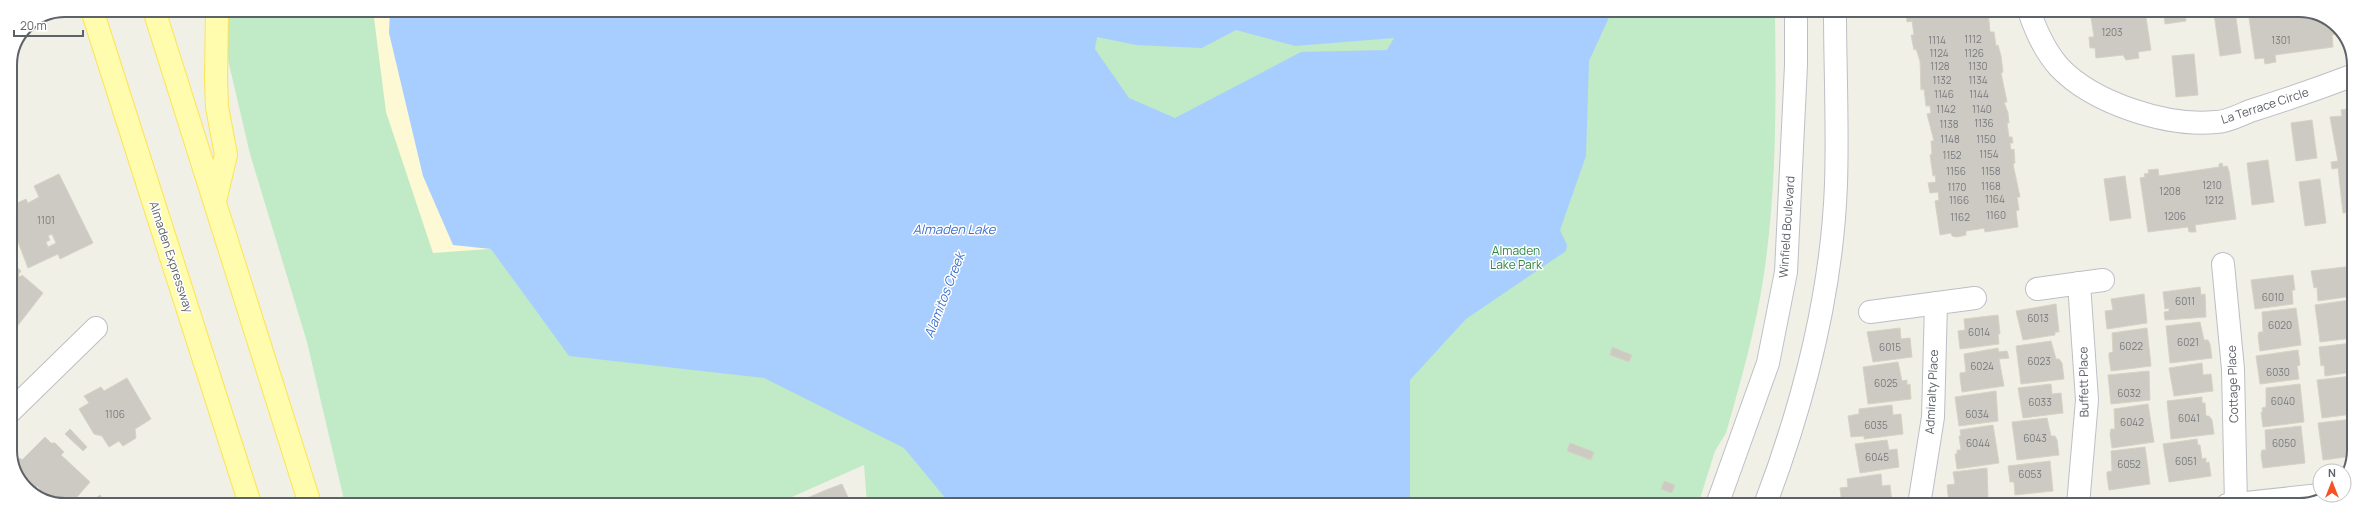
<svg xmlns="http://www.w3.org/2000/svg" width="2364" height="515" viewBox="0 0 2364 515" font-family="Manrope,sans-serif">
	<style>
		.green { fill: #c1eac6 }
		.sand { fill: #fdf9d4 }
		.water { fill: #a8ceff; fill-rule: evenodd }
		.building { fill: #cccac3; stroke: #d6d3c4; fill-rule: evenodd }
		.lines { fill: none; stroke-linecap: round; stroke-linejoin: round }
		.minor-casing { stroke: #bdbfc6; stroke-width: 24 }
		.major-casing { stroke: #fde453; stroke-width: 24 }
		.minor { stroke: #fff; stroke-width: 22 }
		.major { stroke: #fffdad; stroke-width: 22 }
		.labels { text-anchor: middle; stroke-width: 3; stroke-linejoin: round; paint-order: stroke }
		.number-label { font-size: 10px; fill: #797b7f }
		.street-label { font-size: 12px; fill: #5d6168; stroke: #fff }
		.park-label { font-size: 12px; fill: #2e863e; stroke: #fff }
		.water-label { font-size: 13px; font-style: italic; fill: #3f72ce; stroke: #fff }
		.rim { fill: none; stroke: #5d6168; stroke-width: 2 }
	</style>
	<rect width="100%" height="100%" fill="#f1f0e6"/>
	<path class="green" d="M204 10 1775 11C1776 99 1777 186 1764 274 1756 328 1741 381 1726 433L1715 451 1698 505 867 504 864 465 776 504H345L307 342 250 154 226 51 207 20Z"/>
	<path class="sand" d="M373 10H424L517 247 433 253 386 112Z"/>
	<path class="water" d="M390 10 1612 11 1589 61 1586 156 1560 230 1567 245 1566 251 1466 319 1410 380V505L949 504 947 500 904 448 764 378 569 356 491 249 453 245 423 176 389 33ZM1236 30 1295 46 1394 38 1387 50 1301 52 1175 118 1129 98 1095 49 1097 37 1136 45 1202 48Z"/>
	<g class="building">
		<path d="M1910 11H1988L1990 32H1994L1996 46 1998 45 2001 56 2003 72 2001 73 2007 102H2004L2008 113 2009 123H2007L2009 137H2012L2013 143H2010L2011 150 2014 149 2015 163 2013 164 2020 197H2017L2019 210 2016 211 2018 227 1985 232 1984 228 1979 229 1966 231V235L1957 237 1952 236 1951 233 1940 235 1935 201 1939 200 1938 192 1930 193 1928 183 1936 182 1935 175 1933 176 1930 155 1932 154 1931 141H1934L1927 114 1931 113 1930 106H1926L1924 89 1921 90 1920 61 1916 49 1914 50 1911 35H1914L1912 21 1907 22 1906 12Z"/>
		<path d="M2090 11H2145L2151 50 2138 52 2139 58 2126 60 2123 55 2096 58 2095 48H2090L2089 37H2094Z"/>
		<path d="M2164 11H2185L2186 21 2165 24Z"/>
		<path d="M2235 11 2241 53 2220 56 2214 14Z"/>
		<path d="M2248 11H2309L2337 27 2338 34 2332 35 2333 47 2275 55 2276 62 2265 64 2264 58 2255 59Z"/>
		<path d="M2194 54 2198 95 2176 97 2172 56Z"/>
		<path d="M2354 108V212L2343 213 2338 168 2332 169 2331 162 2338 161 2330 117 2342 116 2341 110Z"/>
		<path d="M2312 120 2317 158 2296 161 2291 123Z"/>
		<path d="M2268 160 2274 202 2252 205 2247 163Z"/>
		<path d="M2222 163 2223 167 2227 166 2229 171 2236 219 2195 225 2196 232H2189L2188 227 2148 232 2140 178 2145 177 2144 174 2149 173 2148 170 2158 169 2159 176 2219 167V164Z"/>
		<path d="M59 174 93 243 60 259 58 254 28 268 15 234 12 235 10 232V209L15 204 26 199 28 203 39 197 34 186ZM52 234 56 243 48 247 46 242 50 240 48 236Z"/>
		<path d="M2125 176 2131 218 2110 221 2104 179Z"/>
		<path d="M2320 179 2326 223 2305 226 2299 182Z"/>
		<path d="M10 262 21 271 18 275 21 277 22 275 43 293 12 333 10 332V312L12 314 18 307 14 303 10 307Z"/>
		<path d="M2353 266V296L2318 301 2317 287 2314 288 2311 271Z"/>
		<path d="M2293 275 2295 290H2292L2293 304 2255 309 2251 280Z"/>
		<path d="M2200 287 2201 295 2205 294 2206 317 2165 320 2164 312 2169 311V308L2165 309 2163 292Z"/>
		<path d="M2144 294 2147 323 2107 329 2105 311 2113 310 2111 299Z"/>
		<path d="M2350 300 2353 318V338L2320 342 2315 305Z"/>
		<path d="M2056 304 2059 332H2055V335L2023 340 2016 311Z"/>
		<path d="M2296 308 2301 345 2260 351 2258 336 2259 332H2263L2262 312Z"/>
		<path d="M1998 315 2000 334H1998L1999 344 1960 349 1958 331 1965 330 1964 319Z"/>
		<path d="M2200 322 2204 340H2208L2210 344 2212 358 2170 363 2166 326Z"/>
		<path d="M1900 328 1901 339 1910 338 1912 357 1873 362 1867 332Z"/>
		<path d="M2147 328 2151 366 2111 371 2109 357V353L2113 352 2112 333Z"/>
		<path d="M2051 341 2056 359H2059L2062 363 2064 379 2021 384 2016 346Z"/>
		<path d="M2352 343 2353 372 2325 376 2324 365 2321 366 2319 347Z"/>
		<path d="M1612 347 1632 355 1629 362 1610 355Z"/>
		<path d="M1998 348 1999 352 2007 351 2009 358 1999 359 2004 386 1962 392 1960 377V373L1966 372 1964 354Z"/>
		<path d="M2298 350 2300 365 2297 366 2299 379 2260 384 2256 356Z"/>
		<path d="M1898 362 1902 381 1907 380V385L1910 384 1911 399 1868 404 1863 367Z"/>
		<path d="M2202 363 2203 375 2211 374 2213 391 2174 396 2169 368Z"/>
		<path d="M2149 371 2150 400 2111 404 2108 375Z"/>
		<path d="M2352 376 2353 414 2322 418 2317 380Z"/>
		<path d="M127 378 151 419 135 429 136 438 123 446 119 441 109 447 102 436 94 434 79 409 89 403 84 396 101 387 104 391Z"/>
		<path d="M2051 384 2052 394 2061 393 2063 413 2023 418 2018 388Z"/>
		<path d="M2300 384 2304 422 2263 427 2261 412H2263L2262 408 2266 407V388Z"/>
		<path d="M1996 391 1998 421 1959 426 1955 397Z"/>
		<path d="M2202 397V403H2205L2206 416H2209L2212 420 2214 434 2171 439 2167 401Z"/>
		<path d="M2148 404 2154 442 2112 448 2110 434 2111 429H2115L2114 409Z"/>
		<path d="M1892 405 1893 415 1901 414 1903 434 1864 439V436L1851 437 1848 416 1859 414V409Z"/>
		<path d="M2047 418 2051 436H2055L2057 440 2059 455 2017 460 2012 422Z"/>
		<path d="M2353 419V456L2323 460 2318 423Z"/>
		<path d="M1993 425 1999 463 1957 469 1955 454H1957V450H1961L1959 436H1961L1960 430Z"/>
		<path d="M2301 426 2305 463 2263 468 2261 455 2262 450H2266L2265 430Z"/>
		<path d="M70 429 87 447 83 451 65 434Z"/>
		<path d="M45 437 51 443H55L64 452 61 455 90 482 71 504H55L36 493 40 489 37 486 33 490 30 486 27 488 24 486 14 464 20 458 22 460Z"/>
		<path d="M2197 439 2198 445H2200L2202 459 2206 458V463L2209 462 2211 476 2169 482 2163 444Z"/>
		<path d="M1887 440 1889 450 1897 449 1899 467 1860 473 1855 444Z"/>
		<path d="M1570 443 1594 452 1591 460 1567 451Z"/>
		<path d="M2145 447 2150 484 2109 490 2107 476V472L2112 471 2111 451Z"/>
		<path d="M2050 461 2053 491 2015 495 2014 482H2010L2008 466Z"/>
		<path d="M1987 468 1988 498 1949 503 1947 485 1955 484 1953 472Z"/>
		<path d="M1881 474 1882 486 1890 485 1892 503 1842 505 1840 488 1848 487 1847 479Z"/>
		<path d="M1664 481 1675 485 1672 493 1661 489Z"/>
		<path d="M842 484 851 504H793L826 490Z"/>
		<path d="M100 495 106 504H88Z"/>
	</g>
	<g class="lines">
		<defs>
			<g id="minor">
				<path d="M2029 11C2036 31 2044 50 2059 67 2093 103 2167 127 2216 122 2227 122 2240 115 2250 111 2285 100 2320 88 2354 75"/>
				<path d="M2223 264 2233 369 2236 504"/>
				<path d="M2037 289 2103 280"/>
				<path d="M1870 312 1975 298"/>
				<path d="M10 412 96 328"/>
				<path d="M1717 505 1768 363 1786 272 1796 65V11"/>
				<path d="M1765 505C1804 402 1832 294 1836 184 1838 126 1835 68 1835 11"/>
				<path d="M1919 505 1933 417 1936 303"/>
				<path d="M2078 505 2087 400 2079 283"/>
				<path d="M2227 505 2320 495"/>
			</g>
			<g id="major">
				<path d="M92 10 250 504"/>
				<path d="M154 10 310 504"/>
				<path d="M215 201 226 155 217 107 216 80 217 10"/>
			</g>
		</defs>
		<use href="#minor" class="minor-casing"/>
		<use href="#major" class="major-casing"/>
		<use href="#minor" class="minor"/>
		<use href="#major" class="major"/>
	</g>
	<g class="labels">
		<g class="number-label">
			<text x="2112" y="36">1203</text>
			<text x="1973" y="43">1112</text>
			<text x="1937" y="44">1114</text>
			<text x="2281" y="44">1301</text>
			<text x="1939" y="57">1124</text>
			<text x="1974" y="57">1126</text>
			<text x="1940" y="70">1128</text>
			<text x="1978" y="70">1130</text>
			<text x="1942" y="84">1132</text>
			<text x="1978" y="84">1134</text>
			<text x="1944" y="98">1146</text>
			<text x="1979" y="98">1144</text>
			<text x="1946" y="113">1142</text>
			<text x="1982" y="113">1140</text>
			<text x="1984" y="127">1136</text>
			<text x="1949" y="128">1138</text>
			<text x="1950" y="143">1148</text>
			<text x="1986" y="143">1150</text>
			<text x="1989" y="158">1154</text>
			<text x="1952" y="159">1152</text>
			<text x="1956" y="175">1156</text>
			<text x="1991" y="175">1158</text>
			<text x="2212" y="189">1210</text>
			<text x="1991" y="190">1168</text>
			<text x="1957" y="191">1170</text>
			<text x="2170" y="195">1208</text>
			<text x="1995" y="203">1164</text>
			<text x="1959" y="204">1166</text>
			<text x="2214" y="204">1212</text>
			<text x="1996" y="219">1160</text>
			<text x="2175" y="220">1206</text>
			<text x="1960" y="221">1162</text>
			<text x="46" y="224">1101</text>
			<text x="2273" y="301">6010</text>
			<text x="2185" y="305">6011</text>
			<text x="2038" y="322">6013</text>
			<text x="2280" y="329">6020</text>
			<text x="1979" y="336">6014</text>
			<text x="2188" y="346">6021</text>
			<text x="2131" y="350">6022</text>
			<text x="1890" y="351">6015</text>
			<text x="2039" y="365">6023</text>
			<text x="1982" y="370">6024</text>
			<text x="2278" y="376">6030</text>
			<text x="1886" y="387">6025</text>
			<text x="2129" y="397">6032</text>
			<text x="2283" y="405">6040</text>
			<text x="2040" y="406">6033</text>
			<text x="115" y="418">1106</text>
			<text x="1977" y="418">6034</text>
			<text x="2189" y="422">6041</text>
			<text x="2132" y="426">6042</text>
			<text x="1876" y="429">6035</text>
			<text x="2035" y="442">6043</text>
			<text x="1978" y="447">6044</text>
			<text x="2284" y="447">6050</text>
			<text x="1877" y="461">6045</text>
			<text x="2186" y="465">6051</text>
			<text x="2129" y="468">6052</text>
			<text x="2030" y="478">6053</text>
		</g>
		<g class="street-label">
			<text transform="translate(2265 106) rotate(-18)" y="4">La Terrace Circle</text>
			<text transform="translate(1787 227) rotate(-86)" y="4">Winfield Boulevard</text>
			<text transform="translate(171 257) rotate(72)" y="4">Almaden Expressway</text>
			<text transform="translate(2084 382) rotate(-91)" y="4">Buffett Place</text>
			<text transform="translate(2233 384) rotate(-92)" y="4">Cottage Place</text>
			<text transform="translate(1932 392) rotate(-87)" y="4">Admiralty Place</text>
		</g>
		<g class="park-label">
			<text x="1516" y="255">Almaden<tspan x="1516" dy="14">Lake Park</tspan></text>
		</g>
		<g class="water-label">
			<text x="954" y="234">Almaden Lake</text>
			<text transform="translate(944 295) rotate(-69)" y="5">Alamitos Creek</text>
		</g>
	</g>
	<path d="M0 0H2364V515H0ZM65 17H2299A48 48 0 0 1 2347 65V450A48 48 0 0 1 2299 498H65A48 48 0 0 1 17 450V65A48 48 0 0 1 65 17Z" fill="#fff" fill-rule="evenodd"/>
	<path class="rim" d="M65 17H2299A48 48 0 0 1 2347 65V450A48 48 0 0 1 2299 498H65A48 48 0 0 1 17 450V65A48 48 0 0 1 65 17Z"/>
	<g transform="translate(2332 483)"><circle r="19" fill="#ffffff" stroke="#bec0c3"/>
	<path d="M0-3L7 15L0 10L-7 15Z" fill="#f75226"/>
	<text y="-6" font-size="11" font-weight="bold" text-anchor="middle" fill="#5d6168">N</text>
	</g>
	<path d="M14 30v6h69v-6" fill="none" stroke="#5d6168" stroke-width="2"/>
	<text x="20" y="30" font-size="12" fill="#5d6168" stroke="#ffffff" stroke-width="3" paint-order="stroke">20 m</text>
</svg>
